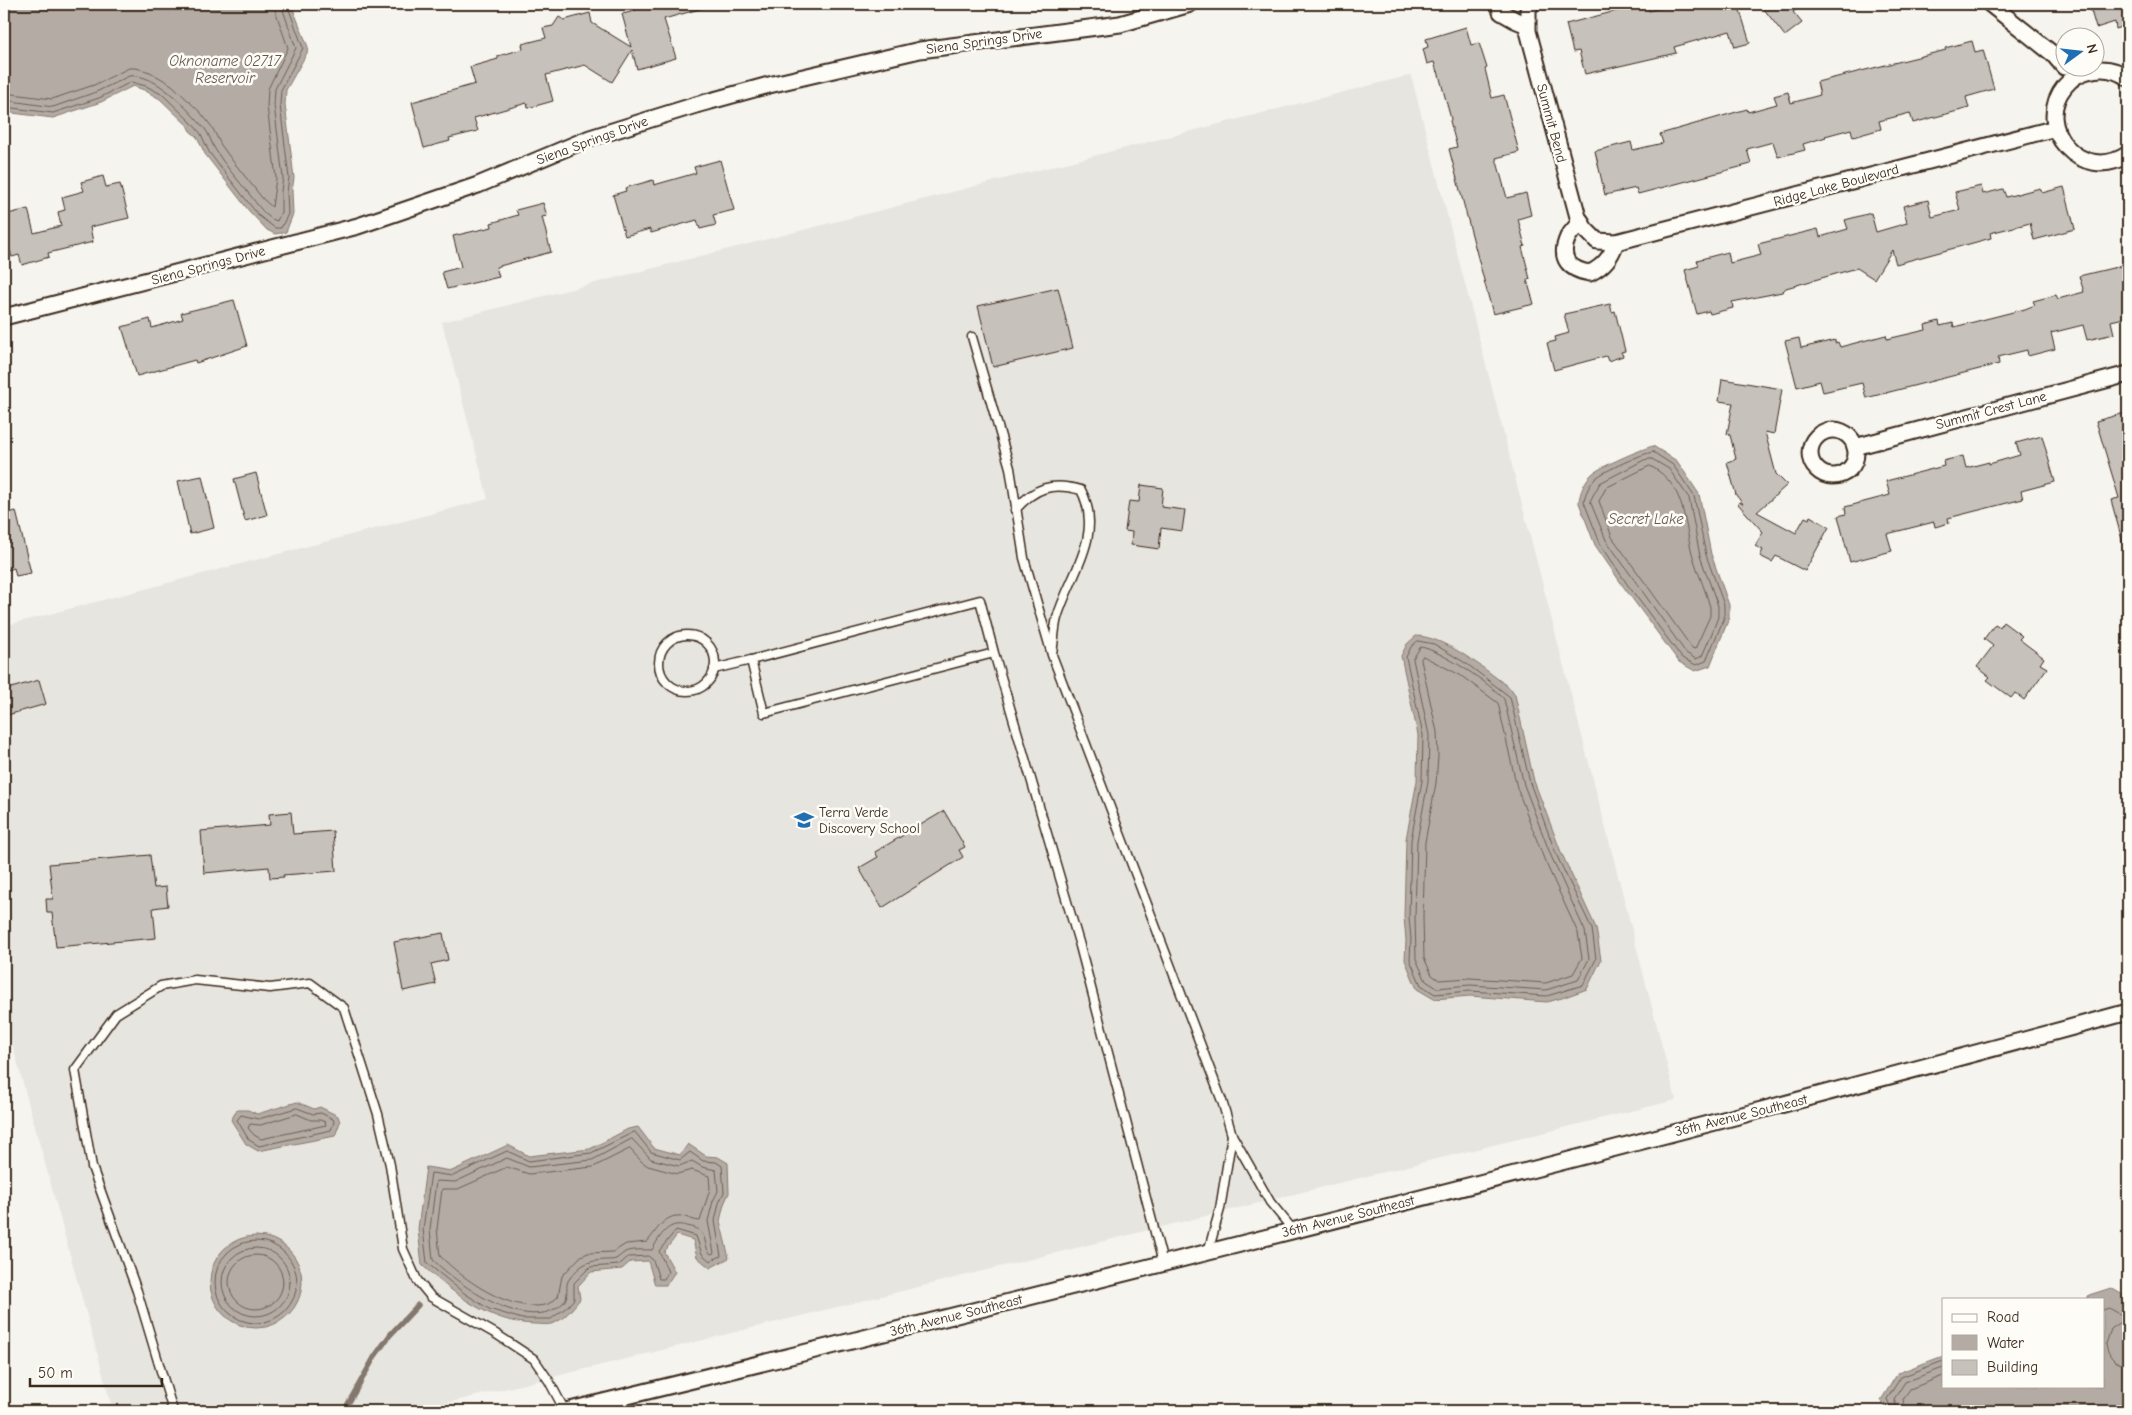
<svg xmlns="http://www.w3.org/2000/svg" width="2132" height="1415" viewBox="0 0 2132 1415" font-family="'Comic Neue',sans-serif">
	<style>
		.built { fill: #e7e5df }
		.water { fill: #b4aca4; stroke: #84786e }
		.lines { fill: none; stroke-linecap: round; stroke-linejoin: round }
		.shore { stroke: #6b5e54; stroke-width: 1 }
		.stream { stroke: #84786e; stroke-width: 5.5 }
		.building { fill: #c7c1bb; stroke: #3b2a1e }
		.lane-casing { stroke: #3b2a1e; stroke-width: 11 }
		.street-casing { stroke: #3b2a1e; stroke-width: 19 }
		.lane { stroke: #fdfcf7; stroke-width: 8 }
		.street { stroke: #fdfcf7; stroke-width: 15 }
		.labels { text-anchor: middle; stroke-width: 5; stroke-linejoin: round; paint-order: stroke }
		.street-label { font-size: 14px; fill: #3b2a1e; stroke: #fdfcf7 }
		.poi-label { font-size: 14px; fill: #3b2a1e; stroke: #fdfcf7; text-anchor: start }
		.water-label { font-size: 15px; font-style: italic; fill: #65584d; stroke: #fdfcf7 }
	</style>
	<rect width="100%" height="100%" fill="#f5f4ee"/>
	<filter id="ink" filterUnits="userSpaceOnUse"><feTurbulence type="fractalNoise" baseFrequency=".02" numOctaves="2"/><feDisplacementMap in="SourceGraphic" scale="10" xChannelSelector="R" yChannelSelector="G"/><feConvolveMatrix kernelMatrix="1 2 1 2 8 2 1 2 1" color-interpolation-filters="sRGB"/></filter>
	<g filter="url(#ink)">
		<path class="built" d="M1411 75 1676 1100 415 1411H113L4 1014V626L488 499 442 322Z"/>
		<g class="water">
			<path d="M4 4H291L308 47 307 53 286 90 285 104 294 178 292 191 293 214 286 232 275 234 267 230 249 211 205 154 197 137 190 131 187 125 160 99 144 90 133 86 101 102 53 118 4 112Z"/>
			<path d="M1653 446 1677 461 1699 494 1711 554 1729 605V618L1710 666 1695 671 1679 662 1623 586 1595 545 1579 503C1579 494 1585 480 1592 474 1600 467 1641 449 1653 446Z"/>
			<path d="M1416 636C1445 636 1489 672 1512 690L1515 695 1534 781 1561 852 1596 928 1601 960 1587 989 1562 998 1547 1002 1470 996 1434 999 1417 989 1405 960 1406 940 1404 917 1406 839 1417 781 1418 735 1401 656 1407 644Z"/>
			<path d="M297 1102 314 1109 320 1107 338 1116 340 1122 335 1136 258 1151 246 1144 231 1120 237 1110H248L257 1114Z"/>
			<path d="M638 1127 654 1148 680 1155 688 1144 706 1156 718 1157 728 1163 729 1193 724 1204 720 1221 729 1258 710 1268 697 1257 693 1240 677 1235 664 1252 675 1272 666 1285H655L648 1261 630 1262 622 1269 591 1272 578 1286 580 1299C573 1308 562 1322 551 1324 546 1325 540 1324 535 1324 490 1323 454 1294 422 1265L418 1229 426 1167 452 1171 508 1145 529 1156 590 1149 628 1129Z"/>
			<circle cx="256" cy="1282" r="46"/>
			<path d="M2111 1288 2128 1298V1333L2125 1343 2128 1350V1407L2126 1411H1888L1881 1400 1898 1373 1943 1356V1386H2103V1299H2087L2089 1295Z"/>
		</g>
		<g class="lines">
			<g class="shore">
				<path d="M4 93 52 99 94 85 129 68H136L150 72 172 85 201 113 212 127 221 145 232 160 263 199 272 207 276 178 267 106 268 89 288 48 273 4"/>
				<path d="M4 100 53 107 96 92 129 76C156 72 189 111 205 129 210 135 211 143 215 149 225 166 238 180 250 195 257 204 266 218 277 221L281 212V191L283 178 274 105 275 89 296 48 281 4"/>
				<path d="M4 107 53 113 99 98 131 82 146 86 163 95 191 122 201 134 209 152 221 168 259 216 275 228H281L288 214 287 192 289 178 280 105 281 90 303 48 287 4"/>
				<path d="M1653 452 1673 465 1694 496 1706 555 1724 605V618L1706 661 1696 665 1682 658 1627 584 1600 543 1584 502C1584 495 1591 482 1596 478 1604 471 1643 453 1653 452Z"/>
				<path d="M1652 459 1669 469 1689 498 1700 556 1718 606V617L1712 633 1702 656 1696 659 1686 653 1606 540 1590 501 1600 483 1644 460Z"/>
				<path d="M1650 466C1688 485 1683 526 1694 560 1699 576 1706 591 1710 607V616L1695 649 1692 648 1612 537 1599 501 1606 488Z"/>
				<path d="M1418 641 1434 644 1467 664 1510 697 1530 783 1556 854 1592 929 1596 959 1583 985 1547 996 1470 991 1435 994 1421 985 1410 960 1411 939 1409 917 1411 840 1422 781 1423 735 1406 657 1411 647Z"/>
				<path d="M1421 647C1440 650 1491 684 1504 699L1524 785 1551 856 1585 931 1589 959 1578 980 1546 990 1470 985 1437 988 1426 981 1416 959 1415 917 1417 841 1428 782 1429 735 1413 659Z"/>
				<path d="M1423 656 1460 675 1498 703 1517 788 1544 859 1578 933 1582 958 1573 974 1546 983 1470 978 1439 980 1432 975 1424 958 1423 917 1425 842 1436 783 1438 756 1437 732 1421 660Z"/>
				<path d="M297 1108 313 1114 321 1113 333 1119 334 1122 331 1130 259 1146 249 1140 237 1120 241 1115 258 1119Z"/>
				<path d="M297 1114 311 1120H320L325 1122 326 1125 261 1139 254 1135 248 1128 250 1124 260 1125Z"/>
				<path d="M635 1132 651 1152 680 1160 690 1152 703 1161 716 1162 722 1166 724 1192 719 1203 715 1221 721 1256 710 1261 702 1254 696 1236 676 1230 659 1251 668 1272 664 1279H659L653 1260 648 1256 628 1257 619 1265 590 1267 574 1283V1299L567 1307 551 1319H522L489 1309 464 1293 427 1263 423 1229 431 1173 453 1176 507 1151 529 1161 591 1153Z"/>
				<path d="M632 1139 651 1159 679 1166 692 1161 702 1167 716 1170 718 1191 713 1201 708 1221 714 1253 711 1254C704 1248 707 1239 701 1232 698 1228 692 1227 687 1226 668 1220 660 1236 652 1250 644 1250 632 1249 625 1252 622 1254 619 1257 616 1259 613 1260 608 1260 605 1260 587 1261 581 1264 570 1278 563 1286 571 1295 563 1303 528 1336 459 1285 433 1260L430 1229 436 1181 455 1182 507 1158 529 1167 592 1160Z"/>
				<path d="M630 1149 642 1162 648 1166 677 1174 692 1170 709 1176 710 1189 700 1221C694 1221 687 1217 681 1216 664 1214 656 1232 647 1242L626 1244 613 1252 588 1253 581 1256 562 1276 558 1297C554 1300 550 1304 545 1305 509 1312 464 1280 440 1256L437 1229 442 1189H458L507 1167 529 1174 593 1167Z"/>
				<circle cx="256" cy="1282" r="41"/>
				<circle cx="256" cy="1282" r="34"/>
				<circle cx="256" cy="1282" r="27"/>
				<path d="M2103 1310 2109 1308 2125 1317 2124 1320 2111 1329 2106 1344C2108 1356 2115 1365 2128 1365"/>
				<path d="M1892 1411 1887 1399 1901 1377 1943 1361"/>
				<path d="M1898 1411 1894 1399 1905 1382 1943 1368"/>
				<path d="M1905 1411 1903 1399 1910 1389 1943 1376"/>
			</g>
			<path class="stream" d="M344 1411 375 1356 390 1335 418 1305"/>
		</g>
		<g class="building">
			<path d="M639 4H702L703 8 664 19 676 58 637 69 632 50 612 82 585 65 546 75 553 101 528 108 527 103 474 118 478 131 449 138 450 141 424 148 412 102 475 84 470 67 498 59V56L523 49 522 44 546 38 543 28 553 26 559 17 564 20 590 13 592 23 631 47 622 14 635 11Z"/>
			<path d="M1643 4H1647L1649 11 1674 4H1738L1750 43 1735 47 1730 31 1674 47 1676 53 1585 74 1579 51 1573 52 1566 24Z"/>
			<path d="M1760 4H1804L1793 12 1802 23 1785 36Z"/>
			<path d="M2089 4H2128V25L2116 29 2115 22 2096 28Z"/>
			<path d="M1466 27 1471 45 1479 43 1487 68 1485 69 1492 98 1504 95 1519 152 1496 158 1507 198 1526 193 1531 215 1518 219 1525 246 1522 247 1530 279 1527 280 1534 304 1493 314 1449 149 1457 147 1450 121 1451 119 1438 71 1437 72 1434 62 1427 64 1423 49 1428 47 1426 39Z"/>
			<path d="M1972 41 1975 52 1983 50 1994 89 1966 97 1969 108 1913 123 1910 113 1879 121 1881 129 1853 137 1851 129 1825 136 1826 137 1803 144 1805 150 1778 157 1773 142 1747 149 1751 164 1638 194 1636 188 1605 195 1595 151 1631 142 1633 150 1663 143 1660 134 1747 109 1748 112 1777 104 1774 96 1788 92 1791 103 1820 95 1817 82 1946 50 1945 48Z"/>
			<path d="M720 160 734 210 713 215 716 225 700 229 697 220 651 233 650 229 625 236 613 195 626 191 625 188 653 180 654 185 696 173 694 167Z"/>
			<path d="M103 176 106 187 120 184 129 218 90 227 93 242 48 253 49 257 22 265 19 255 12 257 8 245 4 246V215L28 209 34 233 61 226 58 212 65 210 62 197 84 191 81 182Z"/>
			<path d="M1981 186 1983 194 2003 189 2006 197 2040 188 2042 193 2064 187 2075 229 2034 240 2030 223 1990 233 1991 238 1896 264 1892 250 1874 279 1857 268 1786 288 1782 292 1732 302 1733 308 1710 314 1709 311 1697 314 1685 270 1699 266 1697 260 1728 252 1730 263 1761 255 1758 244 1818 229 1820 237 1848 229 1845 220 1871 213 1876 232 1907 223 1903 206 1928 200 1932 217 1960 210 1955 192Z"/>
			<path d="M543 203 547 216 542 217 551 252 496 267 499 277 447 289 442 272 461 267 453 236 492 227 491 223 518 215 516 210Z"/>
			<path d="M2121 266 2128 295V317L2111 321 2114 334 2087 340 2083 325 2051 333 2055 349 2028 356 2027 350 1998 357 1999 364 1866 398 1862 383 1823 392 1820 381 1797 387 1785 341 1799 338 1801 348 1835 340V343L1838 342 1840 347 1886 335 1887 339 1926 330 1925 325 1939 321 1940 326 1953 323 1954 327 2025 309 2035 305 2033 301 2056 295 2058 299 2084 292 2079 276Z"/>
			<path d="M1058 288 1073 348 993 367 978 306Z"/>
			<path d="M234 300 247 346 196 363 195 360 137 376 122 327 150 319 152 328 183 319 181 313Z"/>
			<path d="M1610 304 1612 312 1615 311 1625 351 1621 352 1623 356 1608 361 1606 356 1554 370 1547 343 1556 341 1555 337 1569 333 1564 314Z"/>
			<path d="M1722 379 1782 389 1774 434 1765 432 1776 474 1787 485 1757 512 1796 533 1805 517 1809 519 1810 516 1829 527 1805 571 1776 556 1772 562 1760 556 1763 550 1755 546 1763 532 1738 504 1739 502 1743 504 1736 495 1727 462 1736 459 1730 435 1727 434 1733 403 1719 401Z"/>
			<path d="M2128 412V547H2124L2111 500 2119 498 2096 421Z"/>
			<path d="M2042 436 2055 482 2021 491 2023 499 1948 518 1949 523 1935 527 1934 522 1887 534 1892 551 1850 562 1838 516 1846 514 1845 507 1890 495 1886 481 1944 466 1943 461 1963 456 1966 468 1989 462V464L2020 455 2016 443Z"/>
			<path d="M256 473 267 515 245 521 234 479Z"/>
			<path d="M202 476 214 528 190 534 178 481Z"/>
			<path d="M1141 485 1163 488 1161 507 1185 510 1182 531 1161 528 1159 549 1131 545 1132 532 1125 531 1129 501 1139 502Z"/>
			<path d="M16 511 31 573 16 576 14 568 4 571V514Z"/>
			<path d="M2003 622 2022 636 2019 639 2044 658 2040 664 2047 668 2024 700 2015 693 2011 698 1987 680 1990 677 1977 667 1993 646 1984 639 1995 624 2000 627Z"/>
			<path d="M39 680 46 704 4 716V690Z"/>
			<path d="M944 811 965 847 959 850 963 857 882 908 859 868 878 857 875 852Z"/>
			<path d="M291 812 293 834 333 831 336 871 283 875 284 877 270 878 269 867 204 873 201 831 270 825 269 814Z"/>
			<path d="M150 855 154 888 166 887 168 906 153 908 156 938 56 947 52 913H47L46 899H53L49 864Z"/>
			<path d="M443 933 448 960 431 964 436 984 403 991 394 942Z"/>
		</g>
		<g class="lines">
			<defs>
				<g id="lane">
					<path d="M972 337 1010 468 1024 558 1052 655 1222 1101 1232 1135 1270 1202 1293 1230"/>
					<path d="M1015 510C1035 487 1052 482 1081 490 1105 536 1069 576 1057 618 1054 629 1054 642 1052 653"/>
					<circle cx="687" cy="663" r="28"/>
					<path d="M994 653 980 600 751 660 764 713 994 653 1080 946 1163 1263"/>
					<path d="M714 669 751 660"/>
					<path d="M1208 1252 1220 1209 1232 1135"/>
					<path d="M173 1411 137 1291 92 1167 75 1070 116 1014 161 986 195 980 270 988 310 983 344 1008 378 1114 390 1165 403 1249 417 1280 431 1297 496 1334 534 1359 549 1381 565 1411"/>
				</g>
				<g id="street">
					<path d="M1499 4 1501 12 1515 20 1527 25"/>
					<path d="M1531 4 1528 10V31L1578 217 1585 229 1597 241 1616 242 2056 128"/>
					<path d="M1990 4 2053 54 2064 67"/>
					<path d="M2128 78C2116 69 2102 67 2088 71 2079 73 2071 79 2065 86 2031 128 2083 185 2128 154"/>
					<path d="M1581 221C1577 226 1571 232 1568 237 1558 259 1570 270 1590 273 1604 266 1611 257 1616 242"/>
					<path d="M4 317 358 226 478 185 590 138 696 105 769 85 920 50 1120 24 1190 4"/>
					<circle cx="1833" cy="453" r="23"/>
					<path d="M1855 447 2128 374"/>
					<path d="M566 1411C1088 1284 1610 1153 2128 1012"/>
				</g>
			</defs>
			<use href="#lane" class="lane-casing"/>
			<use href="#street" class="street-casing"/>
			<use href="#lane" class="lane"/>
			<use href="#street" class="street"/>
		</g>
	</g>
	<defs>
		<symbol id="school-bare" viewBox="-9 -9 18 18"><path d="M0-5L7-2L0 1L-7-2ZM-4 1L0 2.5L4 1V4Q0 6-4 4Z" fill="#1f6fb2" stroke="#fdfcf7" stroke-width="2.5" paint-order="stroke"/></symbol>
	</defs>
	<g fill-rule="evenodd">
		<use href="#school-bare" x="790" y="806" width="28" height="28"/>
	</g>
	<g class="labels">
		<g class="street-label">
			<text transform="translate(984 41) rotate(-8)" y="5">Siena Springs Drive</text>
			<text transform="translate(1552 123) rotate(75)" y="5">Summit Bend</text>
			<text transform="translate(592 140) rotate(-20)" y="5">Siena Springs Drive</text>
			<text transform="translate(1836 185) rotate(-15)" y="5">Ridge Lake Boulevard</text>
			<text transform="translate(208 265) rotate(-15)" y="5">Siena Springs Drive</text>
			<text transform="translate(1991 410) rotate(-15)" y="5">Summit Crest Lane</text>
			<text transform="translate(1741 1115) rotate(-14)" y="5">36th Avenue Southeast</text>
			<text transform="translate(1348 1216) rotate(-14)" y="5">36th Avenue Southeast</text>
			<text transform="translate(956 1315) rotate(-14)" y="5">36th Avenue Southeast</text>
		</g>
		<g class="poi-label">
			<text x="819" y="817">Terra Verde<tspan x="819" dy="16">Discovery School</tspan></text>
		</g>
		<g class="water-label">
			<text x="225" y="66">Oknoname 02717<tspan x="225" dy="17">Reservoir</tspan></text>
			<text x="1646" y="524">Secret Lake</text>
		</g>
	</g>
	<rect width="2132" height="1415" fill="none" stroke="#fdfcf7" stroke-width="20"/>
	<rect x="10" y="10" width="2112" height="1395" fill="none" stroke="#3b2a1e" stroke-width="2" filter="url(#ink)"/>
	<rect x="1942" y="1298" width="162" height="90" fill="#fdfcf7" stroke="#afa8a0"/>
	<rect x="1952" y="1314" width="25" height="8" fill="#fdfcf7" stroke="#afa8a0"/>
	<text x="1987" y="1322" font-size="15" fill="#3b2a1e">Road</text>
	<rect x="1952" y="1335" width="25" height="15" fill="#b4aca4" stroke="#afa8a0"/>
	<text x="1987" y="1348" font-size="15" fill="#3b2a1e">Water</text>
	<rect x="1952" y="1360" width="25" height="15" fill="#c7c1bb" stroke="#afa8a0"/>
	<text x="1987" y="1372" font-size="15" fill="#3b2a1e">Building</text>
	<g transform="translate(2080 52) rotate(75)"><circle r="24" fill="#fdfcf7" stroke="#afa8a0"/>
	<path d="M0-4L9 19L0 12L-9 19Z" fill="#1f6fb2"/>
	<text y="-8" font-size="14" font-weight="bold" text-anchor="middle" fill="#3b2a1e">N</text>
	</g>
	<path d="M30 1378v8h132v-8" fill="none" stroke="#3b2a1e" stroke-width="2.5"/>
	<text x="38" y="1378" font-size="15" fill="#3b2a1e" stroke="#fdfcf7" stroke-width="4" paint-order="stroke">50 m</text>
</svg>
